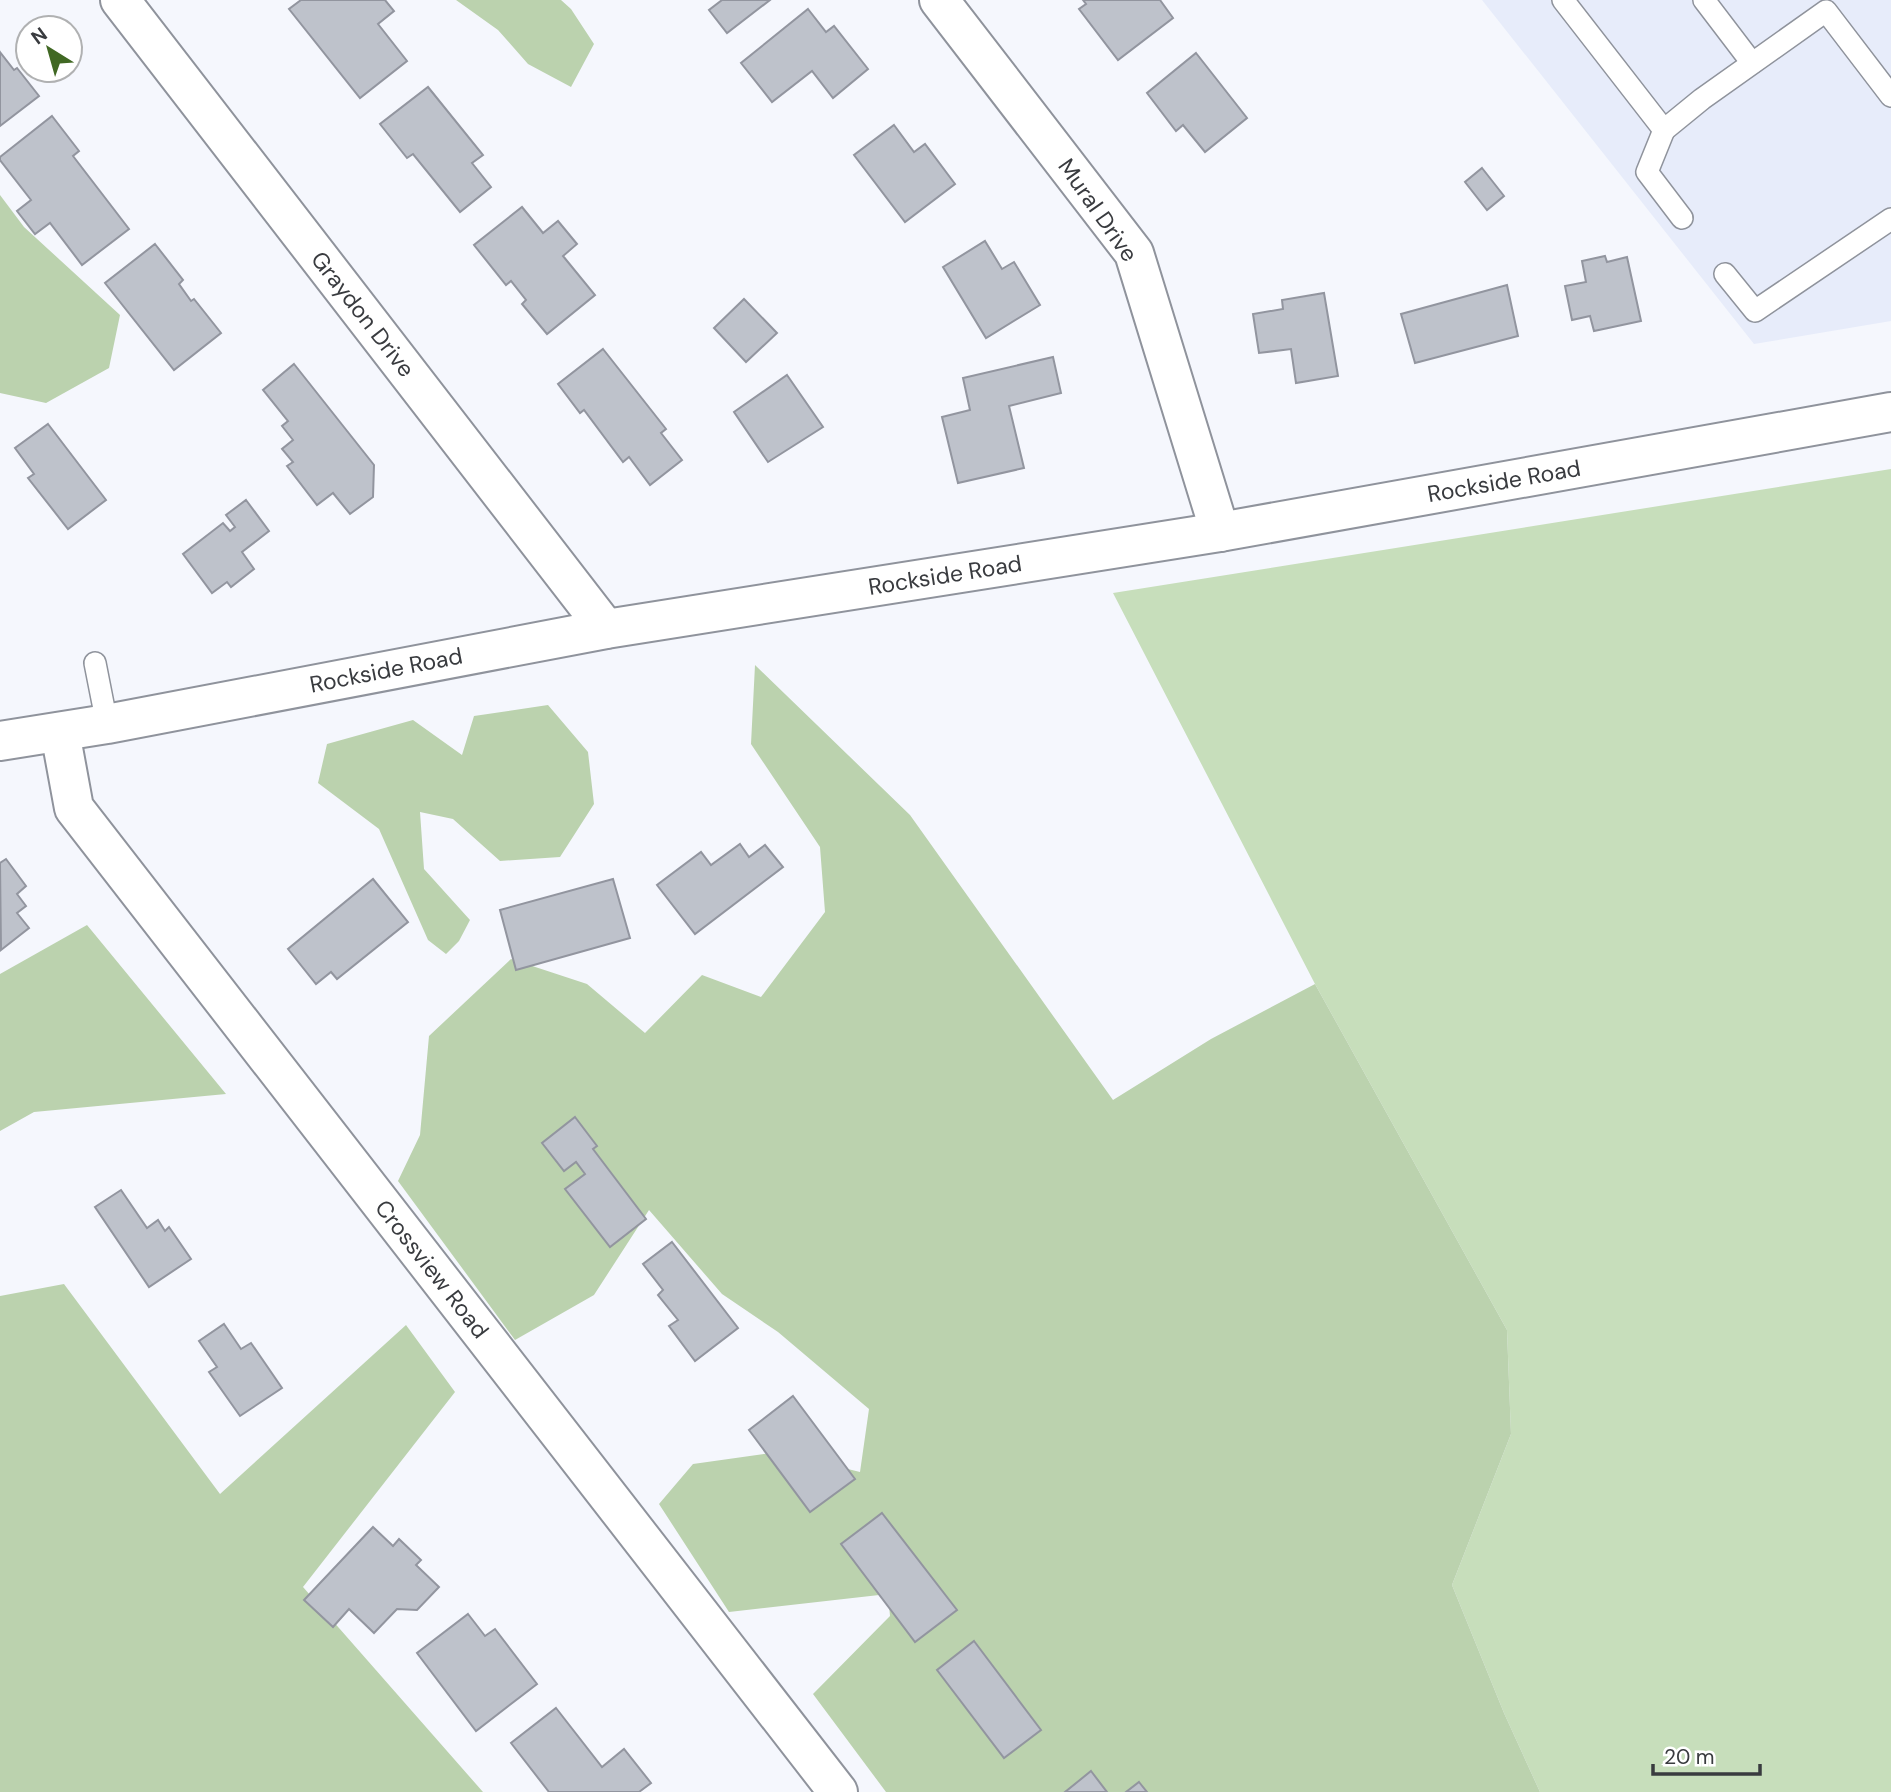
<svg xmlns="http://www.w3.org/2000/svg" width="1891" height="1792" viewBox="0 0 1891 1792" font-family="'DM Sans',sans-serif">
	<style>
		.built { fill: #e7ecfa }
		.green { fill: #c7debb }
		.forest { fill: #bbd2ae }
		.building { fill: #bec2cb; stroke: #92959f; stroke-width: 2 }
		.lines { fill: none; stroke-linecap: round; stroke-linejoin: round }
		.lane-casing { stroke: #8f939c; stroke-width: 24 }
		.street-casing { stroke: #8f939c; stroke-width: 42 }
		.secondary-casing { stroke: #8f939c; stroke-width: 42 }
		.primary-casing { stroke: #8f939c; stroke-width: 42 }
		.lane { stroke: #fff; stroke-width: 21 }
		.street { stroke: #fff; stroke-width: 38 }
		.secondary { stroke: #fff; stroke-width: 38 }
		.primary { stroke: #fff; stroke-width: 38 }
		.labels { text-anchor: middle; stroke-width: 5; stroke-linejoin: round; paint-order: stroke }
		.street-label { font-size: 23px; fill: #393b3f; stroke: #fff }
	</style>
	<rect width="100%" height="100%" fill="#f5f7fd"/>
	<path class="built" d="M1482 0H1891V321L1754 344Z"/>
	<path class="green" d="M1891 469V1792H1540L1504 1713 1452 1585 1511 1434 1507 1330 1315 984 1113 593Z"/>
	<g class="forest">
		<path d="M456 0H561L571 9 594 44 571 87 528 64 498 30Z"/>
		<path d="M0 195 24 227 120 315 109 368 46 403 0 393Z"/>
		<path d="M755 665 910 815 1113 1100 1211 1039 1315 984 1507 1330 1511 1434 1452 1585 1504 1713 1540 1792H886L813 1694 890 1616 888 1594 729 1612 659 1504 693 1464 779 1452 860 1472 869 1409 778 1332 722 1294 649 1210 594 1295 515 1340 398 1181 420 1135 429 1036 511 959 587 984 645 1033 702 975 761 997 825 912 820 847 751 744Z"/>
		<path d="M548 705 588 752 594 804 560 857 500 861 453 819 420 812 424 869 470 920 459 941 446 954 428 940 379 829 318 783 327 744 413 720 462 755 474 716Z"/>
		<path d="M87 925 226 1094 34 1112 0 1131V974Z"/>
		<path d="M64 1284 220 1494 406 1325 455 1392 303 1587 483 1792H0V1296Z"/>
	</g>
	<g class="building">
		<path d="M301 0H385L394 11 378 24 407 61 360 98 289 9Z"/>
		<path d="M722 0H721H770L727 33 709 10Z"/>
		<path d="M1083 0H1160L1173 18 1118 60 1079 9 1086 4Z"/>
		<path d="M808 9 826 32 834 26 868 69 833 98 812 71 772 102 741 63Z"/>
		<path d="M0 52 14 70 17 68 39 96 0 126Z"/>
		<path d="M1196 53 1247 118 1205 152 1183 125 1176 131 1147 93Z"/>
		<path d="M428 87 483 155 472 163 491 187 460 212 413 154 407 158 380 124Z"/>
		<path d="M52 116 79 151 73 156 129 229 82 265 50 223 35 234 17 211 31 200 0 160V157Z"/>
		<path d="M894 125 914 152 925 144 955 184 905 222 854 155Z"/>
		<path d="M1482 168 1504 196 1487 210 1465 182Z"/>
		<path d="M522 207 543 233 558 221 577 244 563 256 595 295 547 334 522 304 526 300 511 281 506 285 474 245Z"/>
		<path d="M985 241 1002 269 1014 262 1040 305 986 338 943 267Z"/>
		<path d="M155 244 183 280 179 284 191 301 194 299 221 333 174 370 105 283Z"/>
		<path d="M1605 256 1607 262 1627 257 1641 321 1594 331 1590 316 1572 320 1565 286 1586 282 1582 261Z"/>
		<path d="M1507 285 1518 336 1415 363 1401 314Z"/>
		<path d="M1324 293 1338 376 1296 383 1291 349 1259 353 1253 314 1283 309 1282 300Z"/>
		<path d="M744 299 777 333 746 362 714 328Z"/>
		<path d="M603 349 666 429 661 433 682 460 650 485 629 457 623 462 584 410 580 413 558 384Z"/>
		<path d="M1053 357 1061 393 1009 406 1024 468 958 483 942 417 970 410 963 378Z"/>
		<path d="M294 364 374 465 373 497 350 514 333 493 317 505 287 466 293 462 282 449 293 440 282 426 288 421 263 390Z"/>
		<path d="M787 375 823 427 768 462 734 412Z"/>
		<path d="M48 424 106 500 68 529 28 478 34 474 15 448Z"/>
		<path d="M246 500 269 531 242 552 254 569 231 587 227 582 212 593 183 554 223 523 230 531 235 527 226 515Z"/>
		<path d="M740 844 749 857 765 845 783 867 695 934 657 885 701 852 711 865Z"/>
		<path d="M6 859 26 886 17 894 26 906 17 913 29 928 1 950 0 863Z"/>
		<path d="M373 879 408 922 337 979 331 972 316 984 288 949Z"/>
		<path d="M613 879 630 938 516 970 500 910Z"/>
		<path d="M575 1117 597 1146 593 1149 646 1219 610 1247 565 1189 585 1174 576 1162 564 1171 542 1143Z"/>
		<path d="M121 1190 147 1228 158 1220 165 1231 169 1227 191 1259 149 1287 95 1207Z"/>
		<path d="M672 1242 738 1328 695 1361 669 1326 678 1320 658 1295 663 1290 643 1264Z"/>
		<path d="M224 1324 241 1349 251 1343 282 1388 240 1416 209 1372 217 1367 199 1341Z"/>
		<path d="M793 1396 855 1479 810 1512 749 1430Z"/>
		<path d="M882 1513 957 1610 915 1642 841 1544Z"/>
		<path d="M373 1527 393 1546 399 1539 421 1560 416 1565 439 1587 417 1610 397 1609 374 1633 349 1609 333 1627 304 1600Z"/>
		<path d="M468 1614 485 1636 495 1629 537 1684 476 1731 417 1653Z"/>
		<path d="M974 1641 1041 1730 1004 1758 937 1670Z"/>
		<path d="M556 1708 602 1767 624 1749 651 1783 639 1792H549L511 1743Z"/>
		<path d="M1091 1771 1107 1792H1065Z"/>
		<path d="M1139 1782 1147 1792H1126Z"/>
	</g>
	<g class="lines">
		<defs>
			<g id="lane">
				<path d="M1563 0 1664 130 1702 99 1826 11 1891 96"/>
				<path d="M1704 0 1752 63"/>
				<path d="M1664 130 1647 172 1682 218"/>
				<path d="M1725 274 1755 311 1891 219"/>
				<path d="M95 663 107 724"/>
			</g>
			<g id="street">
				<path d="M120 0 606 629"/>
				<path d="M939 0 1134 253 1220 532"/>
			</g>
			<path id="secondary" d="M60 732 74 808 838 1792"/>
			<path id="primary" d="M0 741 107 724 606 629 1220 532 1891 412"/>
		</defs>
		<use href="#lane" class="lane-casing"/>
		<use href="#street" class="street-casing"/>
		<use href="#secondary" class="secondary-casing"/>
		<use href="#primary" class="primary-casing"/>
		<use href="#lane" class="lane"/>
		<use href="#street" class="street"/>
		<use href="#secondary" class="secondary"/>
		<use href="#primary" class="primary"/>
	</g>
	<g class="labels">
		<g class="street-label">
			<text transform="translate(1098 210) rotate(55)" y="8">Mural Drive</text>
			<text transform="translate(363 314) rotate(52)" y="8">Graydon Drive</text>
			<text transform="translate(1504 481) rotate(-10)" y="8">Rockside Road</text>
			<text transform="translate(945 575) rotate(-9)" y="8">Rockside Road</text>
			<text transform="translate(386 670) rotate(-11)" y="8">Rockside Road</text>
			<text transform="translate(432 1269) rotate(52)" y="8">Crossview Road</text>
		</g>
	</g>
	<g transform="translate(49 49) rotate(323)"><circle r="33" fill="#ffffff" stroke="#b0b1b2" stroke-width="2"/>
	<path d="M0-5L12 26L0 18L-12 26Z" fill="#406823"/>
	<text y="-10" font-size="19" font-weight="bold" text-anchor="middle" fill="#393b3f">N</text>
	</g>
	<path d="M1653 1764v10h107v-10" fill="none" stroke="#393b3f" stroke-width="3.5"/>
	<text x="1664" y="1764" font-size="21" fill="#393b3f" stroke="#ffffff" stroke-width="5" paint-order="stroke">20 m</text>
</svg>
